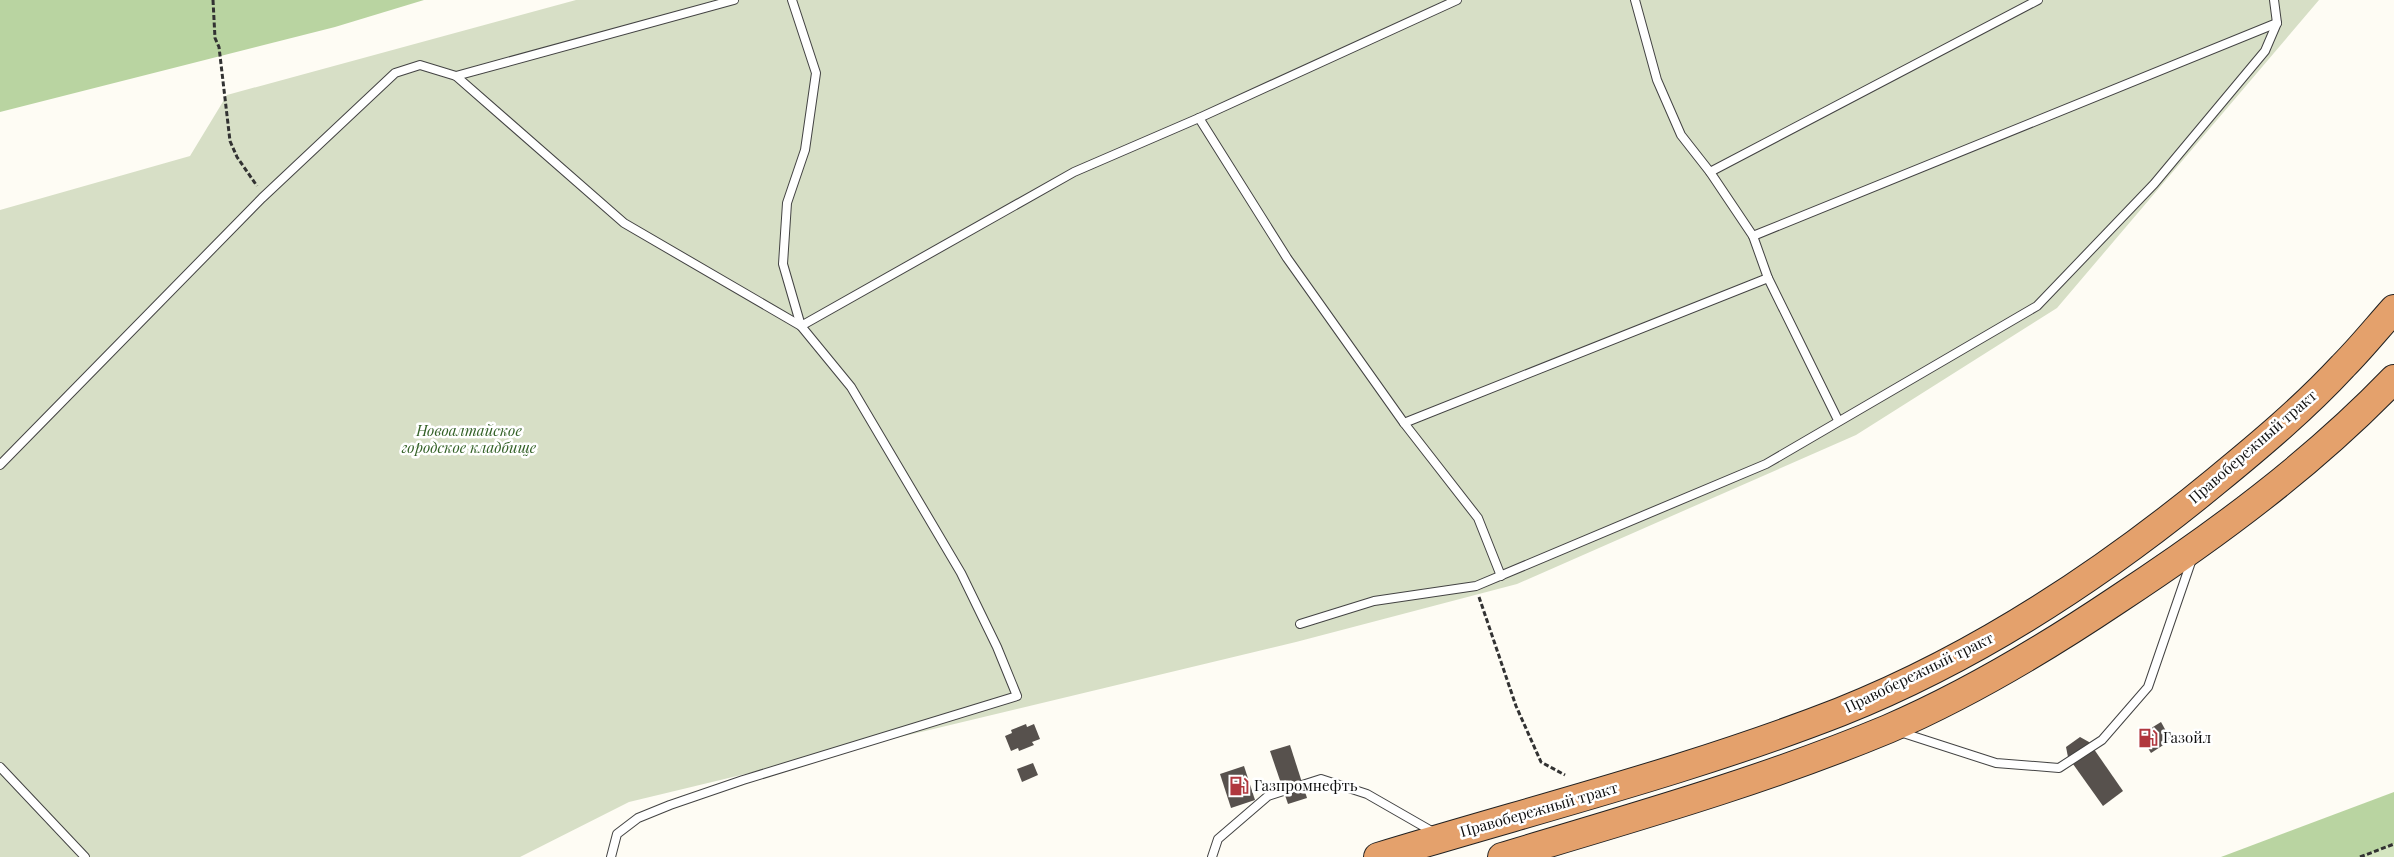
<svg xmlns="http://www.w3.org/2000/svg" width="2394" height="857" viewBox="0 0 2394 857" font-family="'Playfair Display',serif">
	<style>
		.green { fill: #d4e5c0 }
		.forest { fill: #b9d4a1 }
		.cemetery { fill: #d7dfc6 }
		.building { fill: #57514d }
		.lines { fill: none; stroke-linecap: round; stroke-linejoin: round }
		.lane-casing { stroke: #434343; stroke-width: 10 }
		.highway-casing { stroke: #212121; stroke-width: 30 }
		.path { stroke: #323232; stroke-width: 3; stroke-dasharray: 5 2.5; stroke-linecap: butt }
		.lane { stroke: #fff; stroke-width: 8 }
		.highway { stroke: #e4a16c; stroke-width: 28 }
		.labels { text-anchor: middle; stroke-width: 5; stroke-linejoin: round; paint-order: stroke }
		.park-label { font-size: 15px; font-style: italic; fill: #336127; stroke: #fff }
		.street-label { font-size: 15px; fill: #101010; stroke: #fff }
		.poi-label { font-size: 15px; fill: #101010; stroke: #fff; text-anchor: start }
	</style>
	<rect width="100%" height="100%" fill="#fefcf4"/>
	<path class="green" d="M2394 844V857H2360Z"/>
	<g class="forest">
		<path d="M0 0H424L335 27 0 112Z"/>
		<path d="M2394 792V844L2360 857H2221Z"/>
	</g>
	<path class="cemetery" d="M576 0H2319L2057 308 1856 435 1517 584 1296 642 629 802 520 857H0V210L190 156 227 95Z"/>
	<g class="building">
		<path d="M2161 722 2171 740 2151 753 2140 735Z"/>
		<path d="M1026 724 1027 727 1034 724 1040 739 1032 742 1034 745 1019 751 1018 748 1011 751 1005 736 1012 733 1011 730Z"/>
		<path d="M2080 737 2089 742 2123 791 2103 806 2068 757 2066 747Z"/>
		<path d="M1290 745 1307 798 1288 804 1270 751Z"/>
		<path d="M1033 763 1038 775 1022 782 1017 769Z"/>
		<path d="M1244 766 1255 800 1231 808 1220 774Z"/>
	</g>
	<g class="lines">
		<defs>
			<g id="lane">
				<path d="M792 0 816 73 805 150 787 203 783 264 801 326 1074 172 1199 118 1457 0"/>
				<path d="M1635 0 1657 80 1681 135 1710 172 1753 236 1768 278 1838 420"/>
				<path d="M456 76 734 0"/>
				<path d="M1199 118 1287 258 1404 423 1478 518 1501 576"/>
				<path d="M1710 172 2038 0"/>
				<path d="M1753 236 2277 23"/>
				<path d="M1404 423 1768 278"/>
				<path d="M0 465 262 198 395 73 420 65 456 76 624 223 801 326 851 387 961 573 997 647 1017 696 743 780 670 805 638 818 617 834 611 857"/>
				<path d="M1300 624 1374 601 1476 586 1766 464 2037 306 2154 184 2265 51 2277 23 2274 0"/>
				<path d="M1900 732 1996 763 2059 768 2102 740 2148 687 2192 559"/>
				<path d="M0 767 85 857"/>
				<path d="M1212 857 1218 839 1268 796 1321 779 1367 794 1435 833"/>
			</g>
			<g id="highway">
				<path d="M1378 857C1532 810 1689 771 1840 712 1978 657 2102 575 2216 481 2260 445 2304 408 2343 366 2361 348 2377 328 2394 309"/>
				<path d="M1502 857C1632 818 1763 781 1888 729 1969 694 2044 649 2117 600 2216 535 2312 464 2394 379"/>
			</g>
		</defs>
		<use href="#lane" class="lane-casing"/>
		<use href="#highway" class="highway-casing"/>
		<g class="path">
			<path d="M213 0 215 38 219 47 230 141 237 157 257 186"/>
			<path d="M1479 597 1516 706 1541 762 1565 775"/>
			<path d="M2360 857 2394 844"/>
		</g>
		<use href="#lane" class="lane"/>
		<use href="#highway" class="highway"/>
	</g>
	<defs>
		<symbol id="fuel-bare" viewBox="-9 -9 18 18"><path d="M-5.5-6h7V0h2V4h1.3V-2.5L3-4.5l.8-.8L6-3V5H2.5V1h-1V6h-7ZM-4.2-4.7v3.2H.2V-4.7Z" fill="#b0373e" stroke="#fff" stroke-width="2.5" paint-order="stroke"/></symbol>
	</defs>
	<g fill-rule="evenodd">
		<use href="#fuel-bare" x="2134" y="724" width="28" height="28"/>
		<use href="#fuel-bare" x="1225" y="772" width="28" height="28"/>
	</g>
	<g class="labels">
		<g class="park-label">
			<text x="469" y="436">Новоалтайское<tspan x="469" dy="17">городское кладбище</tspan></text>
		</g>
		<g class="street-label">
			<text transform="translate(2253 447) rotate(-41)" y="5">Правобережный тракт</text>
			<text transform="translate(1919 673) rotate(-26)" y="5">Правобережный тракт</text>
			<text transform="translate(1539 810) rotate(-16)" y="5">Правобережный тракт</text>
		</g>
		<g class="poi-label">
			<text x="2163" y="743">Газойл</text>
			<text x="1254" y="791">Газпромнефть</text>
		</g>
	</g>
</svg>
